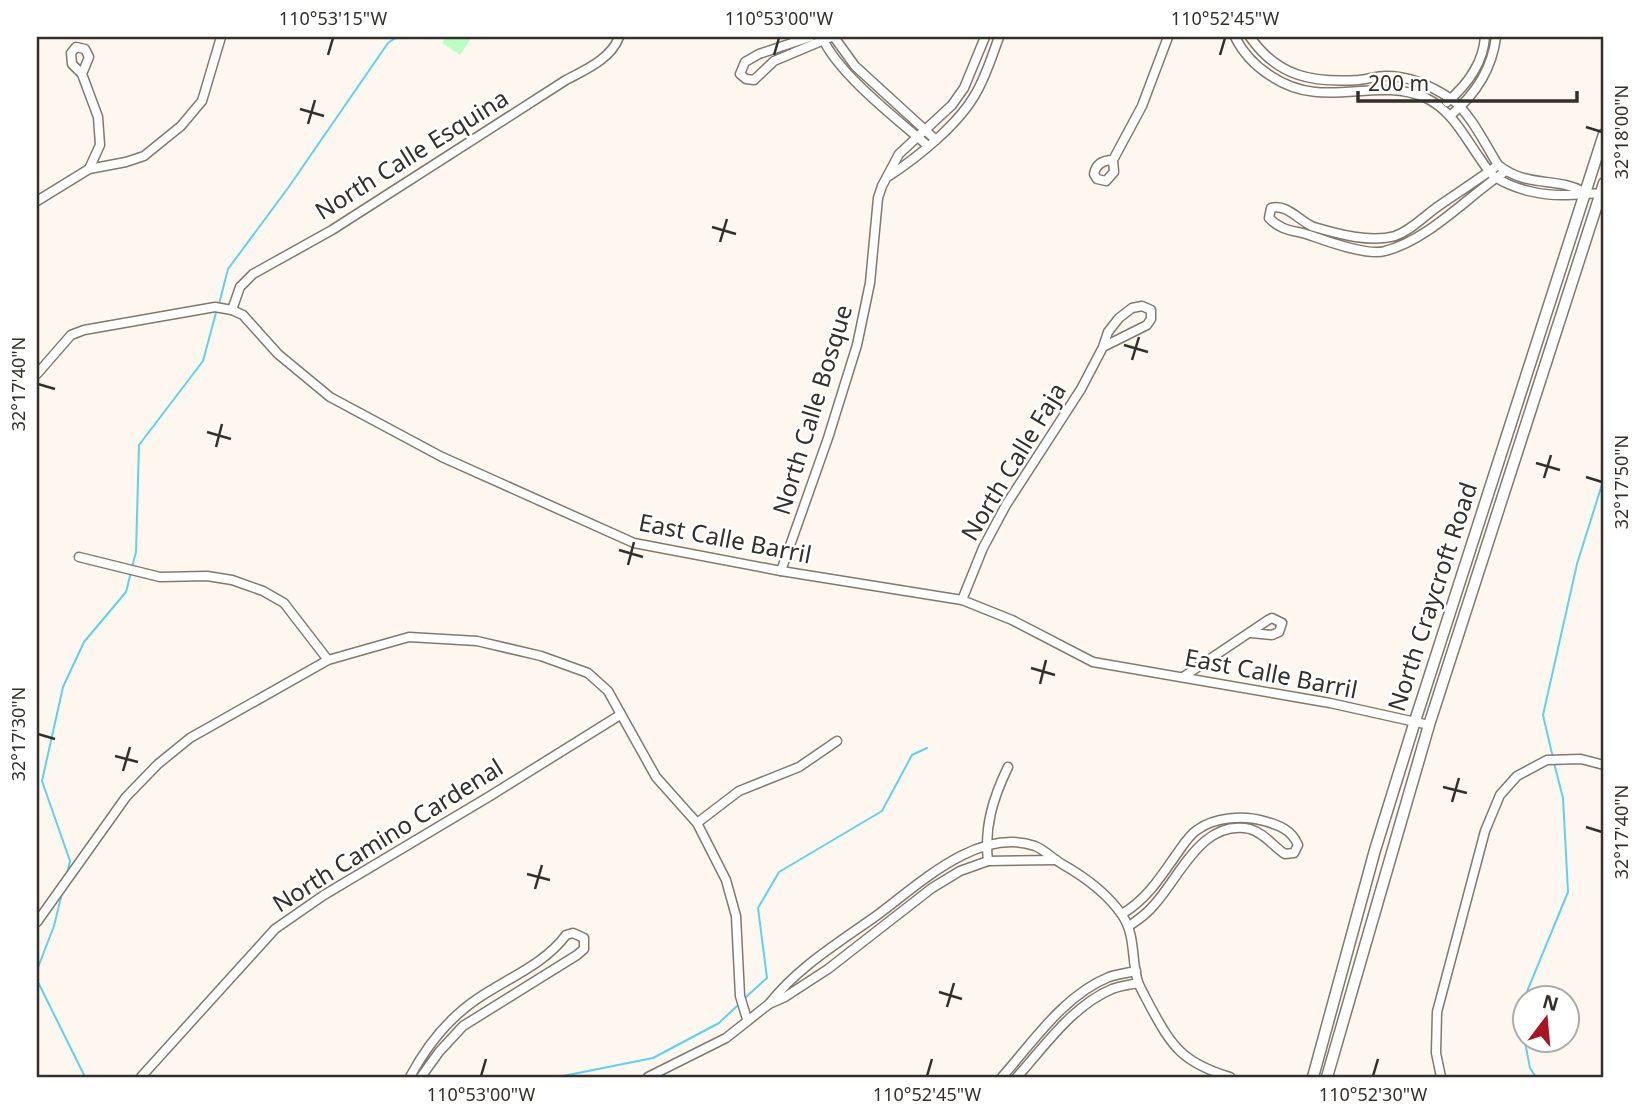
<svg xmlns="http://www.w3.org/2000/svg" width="1641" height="1114" viewBox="0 0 1641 1114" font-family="'Noto Sans',sans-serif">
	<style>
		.green { fill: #bdfec4 }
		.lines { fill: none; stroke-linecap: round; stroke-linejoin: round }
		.stream { stroke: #5fd1f0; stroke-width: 2 }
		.minor-casing { stroke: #82786c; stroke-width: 11 }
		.major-casing { stroke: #82786c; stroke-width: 13 }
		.minor { stroke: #fff; stroke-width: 8 }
		.major { stroke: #fff; stroke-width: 10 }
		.ticks { fill: none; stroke: #332f2a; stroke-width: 2.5 }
		.labels { text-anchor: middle; stroke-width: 5; stroke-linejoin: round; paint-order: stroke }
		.street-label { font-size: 24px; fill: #332f2a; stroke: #fff }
		.neatline { fill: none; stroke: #332f2a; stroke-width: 2.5 }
		.ticks-label { font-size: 18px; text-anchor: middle; fill: #332f2a }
	</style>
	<rect width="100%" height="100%" fill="#fef7ef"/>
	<path class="green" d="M446 37H466L470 40 460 55 442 43Z"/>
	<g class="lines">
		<g class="stream">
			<path d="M219 304 228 269 288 188 388 43 397 37"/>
			<path d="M132 567 136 552 139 445 203 361 217 309"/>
			<path d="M1553 758 1543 715 1577 564 1604 478"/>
			<path d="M67 874 70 861 42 781 63 687 84 642 126 592 131 572"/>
			<path d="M37 970 54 926 62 893"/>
			<path d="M37 980 85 1077"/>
			<path d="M746 997 767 978 758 908 779 872 882 811 912 755 927 748"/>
			<path d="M558 1077 653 1058 719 1023 737 1006"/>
			<path d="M1536 1077 1530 1068 1519 1011 1568 892 1563 798 1554 763"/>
		</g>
		<defs>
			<g id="minor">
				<path d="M810 37 759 54 745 62 740 74 746 79 754 80 774 61 831 37"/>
				<path d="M822 37C837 73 898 120 928 146"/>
				<path d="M834 37 855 66 936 140"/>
				<path d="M1235 37C1243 53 1255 66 1271 76 1325 112 1374 75 1426 98 1451 110 1463 134 1479 157 1484 164 1488 172 1495 177 1515 190 1544 196 1567 195 1580 195 1591 192 1604 194"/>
				<path d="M1250 37C1278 77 1313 83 1359 80 1368 79 1377 76 1386 76 1410 76 1432 86 1451 99 1470 112 1486 146 1498 165 1529 189 1555 176 1584 192"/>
				<path d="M82 74 89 57 85 49 76 47 71 53 72 64 82 74 98 117 100 145 89 169"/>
				<path d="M1447 102C1467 85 1483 64 1485 37"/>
				<path d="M1451 115C1476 94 1492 69 1496 37"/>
				<path d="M1113 160C1103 160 1096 164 1094 174L1097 179 1106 181 1114 172 1113 160 1142 106 1168 37"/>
				<path d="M1498 165C1479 179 1459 192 1440 205 1425 215 1412 230 1395 236 1370 243 1338 234 1314 227 1300 222 1287 203 1271 208L1269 218C1282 232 1296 230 1312 236 1329 242 1368 256 1385 251 1429 240 1469 195 1506 171"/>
				<path d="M889 176C918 157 959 124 976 93 986 76 992 56 999 37"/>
				<path d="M37 201 89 169 126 162 144 156 181 126 202 101 221 37"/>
				<path d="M232 310 240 287 253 274 332 230 566 80C585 70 611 59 619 37"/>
				<path d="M37 374 71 335 84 330 215 307 232 310 243 315 278 354 330 397 442 457 634 543 781 571 962 600 1012 620 1093 662 1330 703 1429 725"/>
				<path d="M79 557 160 577 207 576 232 580 263 591 284 603 328 660"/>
				<path d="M781 571 828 438 857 345 870 283 878 198 882 186 899 154 952 105 964 88 985 37"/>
				<path d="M962 600 983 548 1006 505 1081 389 1103 347 1108 332 1119 318 1132 308 1142 306 1151 310V319L1147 325 1103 347"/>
				<path d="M1183 677 1268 620 1272 618 1282 623 1279 632 1272 635 1251 633"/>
				<path d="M697 823 739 791 799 767 837 741"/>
				<path d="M988 861C984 827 993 798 1008 767"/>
				<path d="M1122 914C1146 900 1160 878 1176 855 1182 847 1188 836 1197 830 1214 817 1244 815 1264 821 1279 825 1292 830 1298 845L1294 853 1285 854C1273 846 1264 833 1250 829 1202 818 1180 877 1154 905 1147 914 1138 920 1129 926"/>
				<path d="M37 922 126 797 158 764 190 738 328 660 409 637 477 641 541 656 588 673 608 691 656 777 697 823 726 880 736 916 740 996 747 1019"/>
				<path d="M769 1004C798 967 838 943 876 916 917 886 978 826 1035 846 1045 850 1053 859 1062 864 1085 877 1107 893 1122 915 1136 935 1131 960 1138 982 1141 990 1146 998 1150 1006 1172 1047 1183 1063 1230 1077"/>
				<path d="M141 1077 275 929 324 895 490 796 620 715"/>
				<path d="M410 1077C426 1047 449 1018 477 999 506 979 545 964 566 935L573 933 584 938V949L577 955 463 1026 439 1052 421 1077"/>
				<path d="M648 1077 726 1038 769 1004 785 997 828 969 932 888 960 871 988 861 1056 860"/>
				<path d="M1002 1077C1033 1042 1064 995 1109 977 1118 974 1127 973 1136 971"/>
				<path d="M1017 1077C1045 1046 1072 1006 1112 989 1120 986 1129 985 1138 983"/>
				<path d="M1441 1077 1436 1053 1437 1012 1485 831 1500 795 1517 776 1547 760 1581 759 1604 765"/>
			</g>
			<g id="major">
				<path d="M1313 1077 1375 850 1415 721 1604 134"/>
				<path d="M1327 1077 1429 725 1604 183"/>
			</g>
		</defs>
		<use href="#minor" class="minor-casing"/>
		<use href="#major" class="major-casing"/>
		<use href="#minor" class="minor"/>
		<use href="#major" class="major"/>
	</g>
	<path class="ticks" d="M328 55 333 38M774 55 779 38M1220 55 1225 38M300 109 324 116M308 124 315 100M1586 127 1602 132M712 227 736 234M720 242 727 219M1124 345 1148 352M1132 360 1139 337M38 384 55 389M207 432 231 439M216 447 222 424M1536 463 1560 470M1586 477 1602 482M1544 478 1551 455M619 550 643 557M628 565 634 542M1031 668 1055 675M1040 684 1046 660M38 734 55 739M115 756 138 762M123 771 130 747M1443 787 1467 793M1452 802 1459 778M1586 827 1602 832M527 874 550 880M535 889 542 865M939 992 962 999M947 1007 954 983M481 1076 486 1059M927 1076 932 1059M1373 1076 1378 1059"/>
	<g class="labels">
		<g class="street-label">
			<text transform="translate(412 155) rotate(-32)" y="8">North Calle Esquina</text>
			<text transform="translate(813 410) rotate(-73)" y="8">North Calle Bosque</text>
			<text transform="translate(1014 462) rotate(-59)" y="8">North Calle Faja</text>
			<text transform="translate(725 539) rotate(11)" y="8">East Calle Barril</text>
			<text transform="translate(1433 597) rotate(-72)" y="8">North Craycroft Road</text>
			<text transform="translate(1271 674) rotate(11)" y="8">East Calle Barril</text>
			<text transform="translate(388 836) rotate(-32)" y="8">North Camino Cardenal</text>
		</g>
	</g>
	<rect width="1641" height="1114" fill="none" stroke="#ffffff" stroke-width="77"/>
	<g transform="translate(1546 1019) rotate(16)"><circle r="33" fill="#ffffff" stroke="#adacaa" stroke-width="2"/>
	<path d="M0-5L12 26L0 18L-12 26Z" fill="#a91421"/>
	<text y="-10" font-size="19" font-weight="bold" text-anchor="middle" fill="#332f2a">N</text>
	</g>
	<path d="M1358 91v10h219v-10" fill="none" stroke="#332f2a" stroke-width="3.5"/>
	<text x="1368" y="91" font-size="21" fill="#332f2a" stroke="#ffffff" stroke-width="5" paint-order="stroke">200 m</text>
	<rect x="38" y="38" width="1564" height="1038" class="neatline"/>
	<g class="ticks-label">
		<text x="333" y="25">110°53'15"W</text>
		<text x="779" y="25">110°53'00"W</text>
		<text x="1225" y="25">110°52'45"W</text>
		<text transform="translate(1622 132) rotate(-90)" y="6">32°18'00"N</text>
		<text transform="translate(19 384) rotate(-90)" y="6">32°17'40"N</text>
		<text transform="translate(1622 482) rotate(-90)" y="6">32°17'50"N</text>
		<text transform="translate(19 734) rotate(-90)" y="6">32°17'30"N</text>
		<text transform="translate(1622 832) rotate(-90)" y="6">32°17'40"N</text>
		<text x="481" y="1101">110°53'00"W</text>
		<text x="927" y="1101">110°52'45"W</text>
		<text x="1373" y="1101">110°52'30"W</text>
	</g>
</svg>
